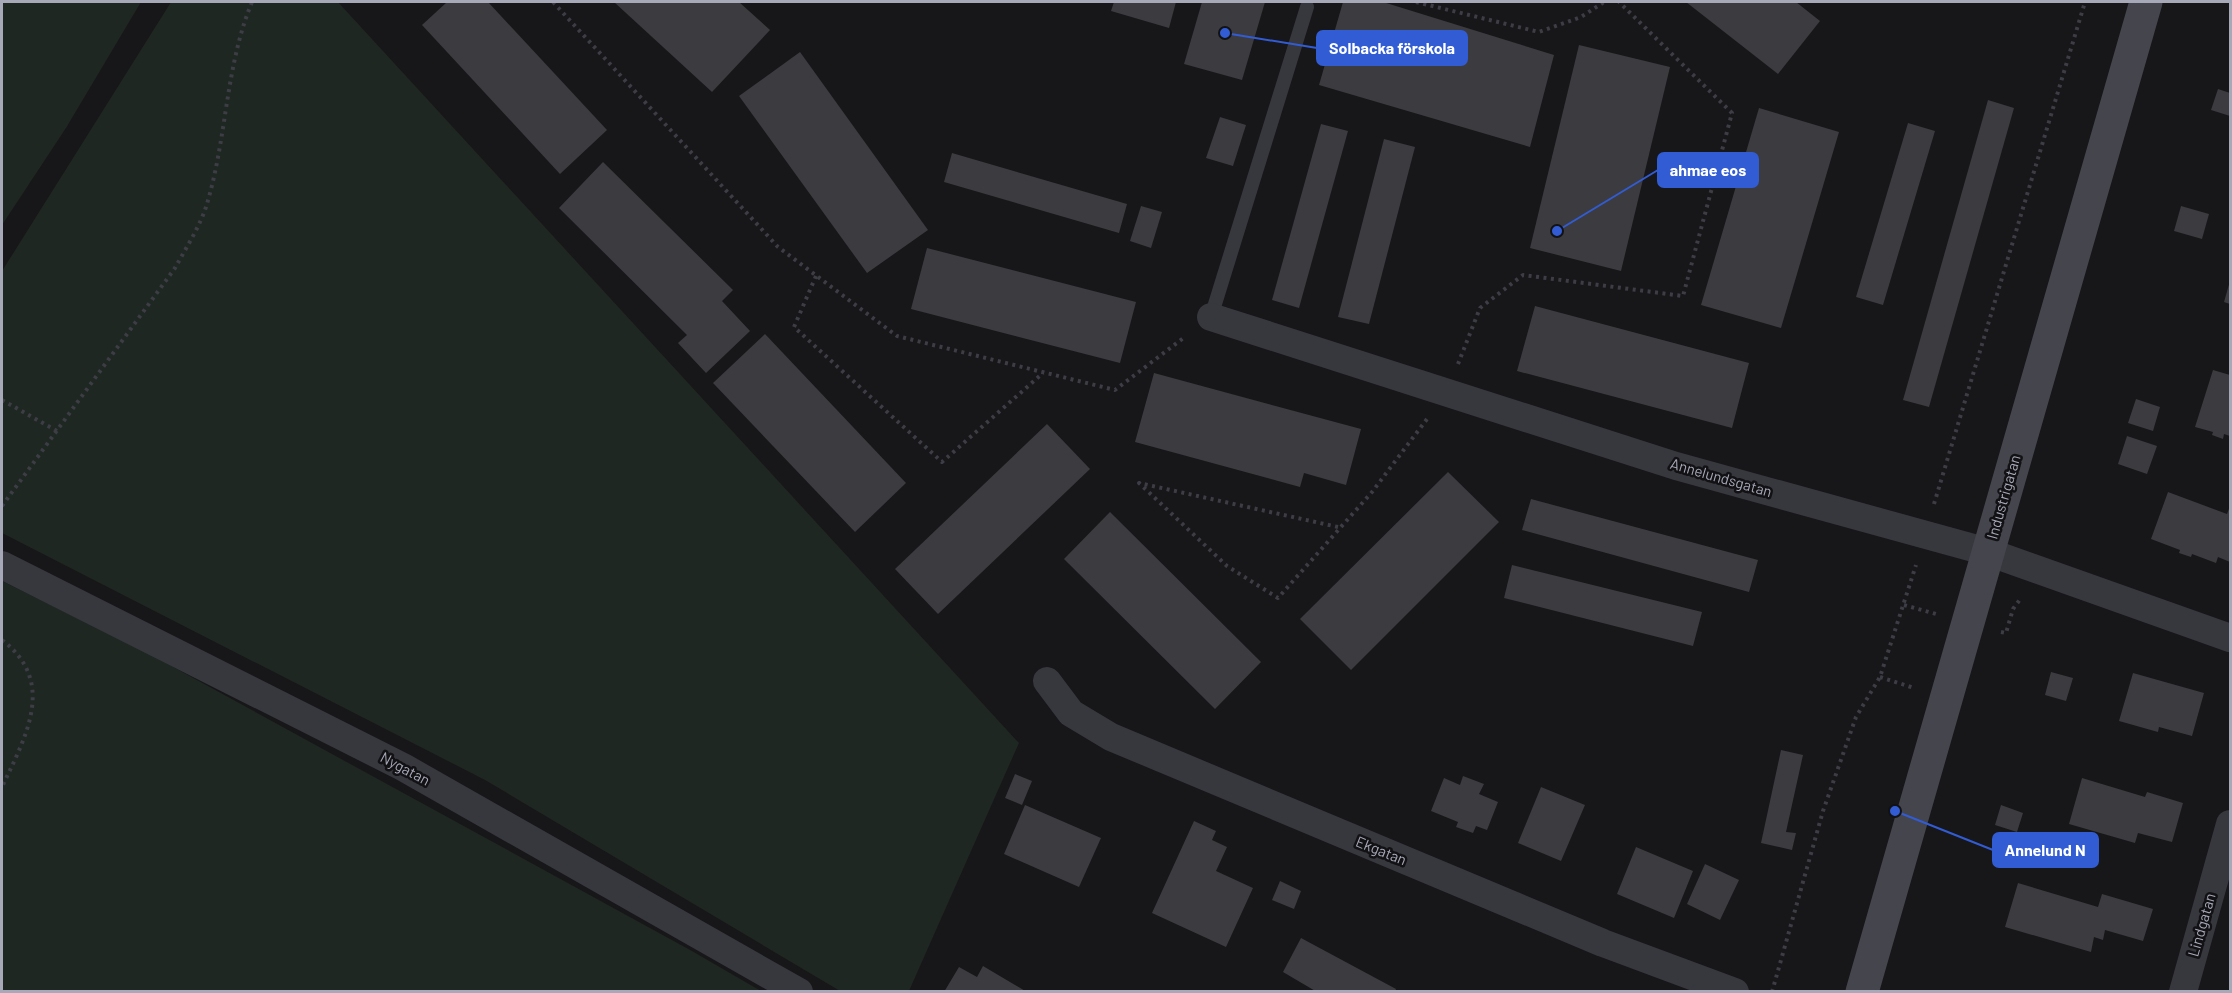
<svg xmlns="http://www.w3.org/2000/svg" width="2232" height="993" viewBox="0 0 2232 993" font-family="Barlow,sans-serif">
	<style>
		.green { fill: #1e2721 }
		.building { fill: #3c3b40 }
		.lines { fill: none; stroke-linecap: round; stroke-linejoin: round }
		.path { stroke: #3d3d45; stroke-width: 4; stroke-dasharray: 3 4.5; stroke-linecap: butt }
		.lane { stroke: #37373e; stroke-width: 14 }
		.street { stroke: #37373e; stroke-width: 28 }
		.secondary { stroke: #45454e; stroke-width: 33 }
		.labels { text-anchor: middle; stroke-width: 5; stroke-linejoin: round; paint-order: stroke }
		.street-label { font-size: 15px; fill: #a7a9b9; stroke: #121113 }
		.leader { fill: none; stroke: #325cd3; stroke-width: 2 }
		.callout-dot { fill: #325cd3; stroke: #121113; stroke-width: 2 }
		.callout { fill: #325cd3; stroke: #325cd3; stroke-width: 2 }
		.callout-label { font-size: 16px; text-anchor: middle; font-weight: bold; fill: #fff }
	</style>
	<rect width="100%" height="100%" fill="#171618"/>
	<g class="green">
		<path d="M2 2H141L66 128 2 225Z"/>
		<path d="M171 2H338L1019 743 909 991H840L485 780 2 533V271Z"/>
		<path d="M2 581 133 645 692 951 761 991H2Z"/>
	</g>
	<g class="building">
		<path d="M447 2H488L607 130 560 174 422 25Z"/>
		<path d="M614 2H739L770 30 712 92Z"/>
		<path d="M1114 2H1176L1169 28 1111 11Z"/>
		<path d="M1202 2H1265L1242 80 1184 64Z"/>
		<path d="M1343 2H1383L1554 55 1530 147 1319 85Z"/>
		<path d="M1686 2H1796L1820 21 1778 74Z"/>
		<path d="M1579 45 1670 67 1621 271 1530 248Z"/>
		<path d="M800 52 928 230 867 273 739 96Z"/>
		<path d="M2218 89 2230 93V116L2211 110Z"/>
		<path d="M1988 100 2014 108 1929 407 1903 400Z"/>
		<path d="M1759 108 1839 132 1781 328 1701 305Z"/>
		<path d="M1220 117 1246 125 1233 166 1206 158Z"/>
		<path d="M1908 123 1935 131 1883 305 1856 297Z"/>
		<path d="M1321 124 1348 131 1299 308 1272 300Z"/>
		<path d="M1384 139 1415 147 1369 324 1338 317Z"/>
		<path d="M952 153 1127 204 1119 233 944 182Z"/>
		<path d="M603 162 733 290 722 301 750 331 706 373 678 343 687 335 559 208Z"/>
		<path d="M1141 206 1162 212 1151 248 1130 241Z"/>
		<path d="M2181 206 2209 214 2202 239 2174 231Z"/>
		<path d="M927 248 1136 302 1120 363 911 309Z"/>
		<path d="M2230 281V304L2224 302Z"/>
		<path d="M1535 306 1749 363 1732 428 1517 371Z"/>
		<path d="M765 334 906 483 855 532 713 383Z"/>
		<path d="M2213 370 2230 375V436L2224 434 2223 439 2212 435 2213 432 2195 427Z"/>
		<path d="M1154 373 1361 429 1346 485 1304 473 1300 487 1135 442Z"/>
		<path d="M2136 399 2160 407 2153 431 2128 423Z"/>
		<path d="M1047 424 1090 469 938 614 895 569Z"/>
		<path d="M2127 436 2157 446 2147 474 2118 464Z"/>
		<path d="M1448 472 1499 522 1351 670 1300 619Z"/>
		<path d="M2168 492 2227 514 2230 506V562L2218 557 2216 563 2192 554 2191 557 2179 553 2180 550 2151 539Z"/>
		<path d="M1531 499 1758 560 1749 592 1522 530Z"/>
		<path d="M1110 512 1261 662 1215 709 1064 559Z"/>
		<path d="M1512 565 1702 612 1693 646 1504 598Z"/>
		<path d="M2051 672 2073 678 2066 701 2045 695Z"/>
		<path d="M2133 673 2204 693 2192 736 2159 727 2158 732 2119 721Z"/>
		<path d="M1781 750 1803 755 1786 832 1796 833 1792 850 1761 843Z"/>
		<path d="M1015 774 1032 781 1022 805 1005 798Z"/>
		<path d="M1463 776 1484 784 1479 794 1498 802 1487 830 1476 826 1473 833 1456 827 1458 822 1431 811 1444 778 1460 785Z"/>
		<path d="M2082 778 2145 797 2147 792 2183 803 2172 842 2138 833 2135 843 2069 824Z"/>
		<path d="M1541 787 1585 805 1561 861 1518 843Z"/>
		<path d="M1025 805 1101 838 1079 887 1004 854Z"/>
		<path d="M2001 805 2023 813 2017 832 1995 825Z"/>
		<path d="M1194 821 1216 831 1212 840 1227 847 1216 871 1253 888 1226 947 1152 913Z"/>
		<path d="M1636 847 1693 871 1674 918 1617 894Z"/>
		<path d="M1705 864 1739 880 1720 920 1687 904Z"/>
		<path d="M1280 881 1301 891 1294 909 1272 900Z"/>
		<path d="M2018 883 2098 907 2102 894 2153 909 2143 941 2105 930 2103 940 2094 937 2091 952 2005 927Z"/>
		<path d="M1301 938 1396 989 1395 992H1317L1283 972Z"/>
		<path d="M983 966 1027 992H944L959 967 977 977Z"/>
	</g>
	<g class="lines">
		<g class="path">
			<path d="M553 2 778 247 897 336 1115 390 1186 336"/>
			<path d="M1416 2 1539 32 1581 17 1604 2"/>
			<path d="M816 276 794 327 942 462 1043 373"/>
			<path d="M1458 364 1480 308 1523 275 1683 296 1732 113 1619 2"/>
			<path d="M2 400 57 431"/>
			<path d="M1934 504 2085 2"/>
			<path d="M2 506 175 268C186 248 199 228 206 207 227 140 225 67 252 2"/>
			<path d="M1338 527 1139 483 1227 566 1278 598 1372 492 1427 419"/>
			<path d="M1904 605 1936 614"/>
			<path d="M2001 632 2006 633 2013 609 2021 598"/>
			<path d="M2 640C57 682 26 736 2 787"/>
			<path d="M1880 677 1914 688"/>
			<path d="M1772 992 1823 811 1856 717 1880 677 1916 565"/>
		</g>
		<path class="lane" d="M1211 317 1307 7"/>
		<g class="street">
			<path d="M1211 317 1676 466 1988 552 2230 638"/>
			<path d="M2 565 403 767 799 992"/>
			<path d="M1047 681 1071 713 1111 737 1603 943 1735 992"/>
			<path d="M2183 992 2230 824"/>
		</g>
		<path class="secondary" d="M1862 992 2146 2"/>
	</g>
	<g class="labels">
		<g class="street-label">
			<text transform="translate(1721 478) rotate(16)" y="5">Annelundsgatan</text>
			<text transform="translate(2004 497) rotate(-74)" y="5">Industrigatan</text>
			<text transform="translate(405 769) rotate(28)" y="5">Nygatan</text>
			<text transform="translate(1381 851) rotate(22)" y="5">Ekgatan</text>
			<text transform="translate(2202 925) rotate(-74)" y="5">Lindgatan</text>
		</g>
	</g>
	<path class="leader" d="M1225 33L1317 48M1557 231L1658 170M1895 811L1993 850"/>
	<g class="callout-dot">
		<circle cx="1225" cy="33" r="6"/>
		<circle cx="1557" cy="231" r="6"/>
		<circle cx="1895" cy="811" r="6"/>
	</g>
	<g class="callout">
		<rect x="1317" y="31" width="150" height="34" rx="6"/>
		<rect x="1658" y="153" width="100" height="34" rx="6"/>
		<rect x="1993" y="833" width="105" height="34" rx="6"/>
	</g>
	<g class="callout-label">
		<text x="1392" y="54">Solbacka förskola</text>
		<text x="1708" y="176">ahmae eos</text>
		<text x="2045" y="856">Annelund N</text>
	</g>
	<rect width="2232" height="993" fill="none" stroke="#a7a9b9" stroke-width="6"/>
</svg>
